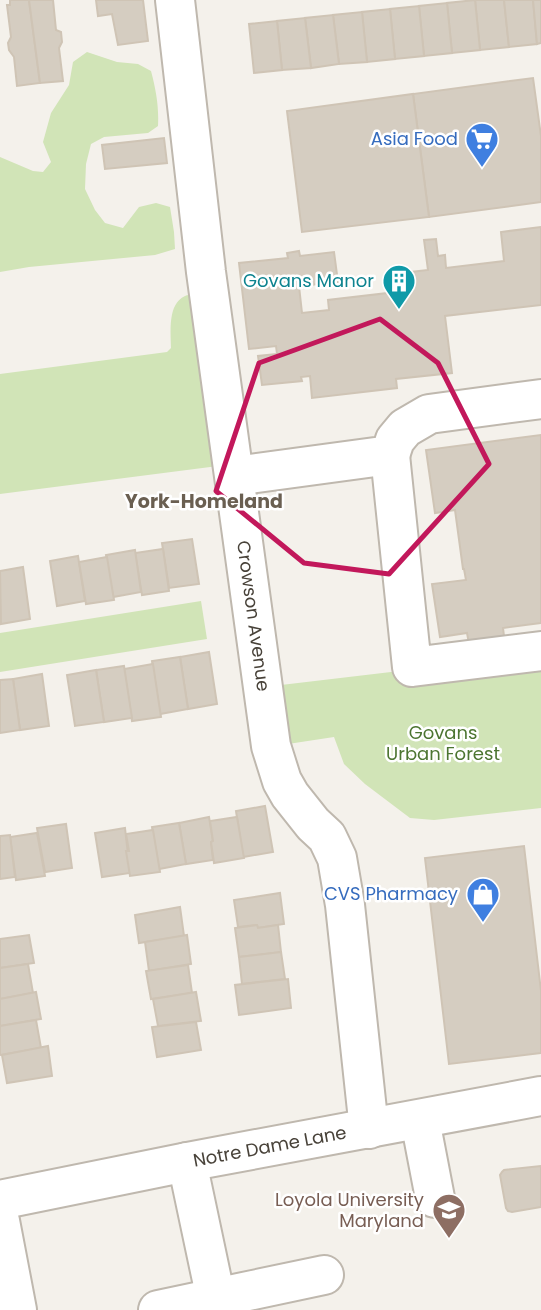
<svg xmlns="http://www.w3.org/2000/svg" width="541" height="1310" viewBox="0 0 541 1310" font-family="Poppins,sans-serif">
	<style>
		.green { fill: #d1e4b7 }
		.building { fill: #d5cdc1; stroke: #cfc4b5; stroke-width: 2 }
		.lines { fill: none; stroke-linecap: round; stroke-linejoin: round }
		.minor-casing { stroke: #bfb8ae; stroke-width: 42 }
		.minor { stroke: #fff; stroke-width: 38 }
		.marked { fill: none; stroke: #c2185b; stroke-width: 5; stroke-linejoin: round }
		.labels { text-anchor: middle; stroke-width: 5; stroke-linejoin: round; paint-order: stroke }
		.shop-label { font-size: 18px; fill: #366cbe; stroke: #fff; text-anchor: end }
		.culture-label { font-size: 18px; fill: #0d838f; stroke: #fff; text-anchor: end }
		.street-label { font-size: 18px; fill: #484239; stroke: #fff }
		.park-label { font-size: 18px; fill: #4c7531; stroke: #fff }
		.education-label { font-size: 18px; fill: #785e54; stroke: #fff; text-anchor: end }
		.neighbourhood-label { font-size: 19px; font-weight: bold; fill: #6a5f51; stroke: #fff }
	</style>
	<rect width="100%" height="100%" fill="#f4f1eb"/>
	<g class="green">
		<path d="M87 52 117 62 138 64 151 71C156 90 159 106 158 126L148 133 104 137 91 144 86 164 85 189 95 210 105 223 123 228 139 207 156 203 170 207 174 232 175 249 155 255 29 267 0 272V157L33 171 43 172 51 162 43 142 51 113 69 85 73 62Z"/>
		<path d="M196 294 218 466 0 494V374L167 352 171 348C171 333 167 304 185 296 186 295 194 294 196 294Z"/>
		<path d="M201 601 207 639 0 672V633Z"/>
		<path d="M541 660V808L434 820 410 818 365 784 344 764 334 737 288 744 281 685 391 672 529 663Z"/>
	</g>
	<g class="building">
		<path d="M10 0H29L40 83 17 86 14 57 9 50 8 43 11 37 7 5H10Z"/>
		<path d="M29 0H53L56 30 61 32 62 42 59 48 63 81 40 83Z"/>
		<path d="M96 0H143L148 41 118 45 112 14 98 16Z"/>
		<path d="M475 0H504L509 47 480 50Z"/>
		<path d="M475 0 480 50 452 53 447 3Z"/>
		<path d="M504 0H533L537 44 509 47Z"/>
		<path d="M533 0H541V43L537 44Z"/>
		<path d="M447 3 452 53 424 56 419 6Z"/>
		<path d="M419 6 424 56 395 59 390 9Z"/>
		<path d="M390 9 395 59 367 62 362 12Z"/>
		<path d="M362 12 367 62 339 64 333 15Z"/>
		<path d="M333 15 339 64 311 68 305 18Z"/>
		<path d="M305 18 311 68 282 70 277 21Z"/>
		<path d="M277 21 282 70 254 73 249 24Z"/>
		<path d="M533 78 541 136V202L429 217 413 94Z"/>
		<path d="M413 94 429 217 302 232 287 111Z"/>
		<path d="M164 138 167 163 105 169 102 145Z"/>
		<path d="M541 227V305L445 316 452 373 396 379 397 388 312 398 310 376 301 377 302 381 262 385 258 356 277 354 276 346 249 349 239 263 288 258 287 253 299 251 300 256 334 252 338 282 299 286 302 313 329 310 328 300 413 290 411 272 428 270 424 240 436 239 438 256 445 255 446 268 504 261 501 232Z"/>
		<path d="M541 435V623L503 628 505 644 470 649 467 633 440 637 432 584 466 580 464 569H463L455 510 435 513 426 450Z"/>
		<path d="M192 539 199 584 169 588 162 543Z"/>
		<path d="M163 549 169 591 142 595 135 553Z"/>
		<path d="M135 550 141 592 113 597 106 555Z"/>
		<path d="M78 556 85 601 57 606 50 561Z"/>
		<path d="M107 557 114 600 86 604 79 562Z"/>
		<path d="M23 567 30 619 1 624 0 571Z"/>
		<path d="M209 652 217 704 188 709 180 657Z"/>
		<path d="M180 657 188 709 160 714 152 661Z"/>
		<path d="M153 664 161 717 132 721 124 669Z"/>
		<path d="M124 666 132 718 104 722 96 670Z"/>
		<path d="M96 670 104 722 75 726 67 675Z"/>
		<path d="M42 674 49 726 20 730 13 679Z"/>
		<path d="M13 679 20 730 0 733V680Z"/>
		<path d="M265 806 273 852 243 857 236 811Z"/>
		<path d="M209 817 213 841 211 842 213 860 186 864 179 823Z"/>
		<path d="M237 817 244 858 214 863 211 842 213 841 210 821Z"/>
		<path d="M179 823 186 864 159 869 152 827Z"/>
		<path d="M66 824 72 868 45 872 37 828Z"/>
		<path d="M125 828 130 873 102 877 95 833Z"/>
		<path d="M153 830 160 872 130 876 126 851H129L126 834Z"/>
		<path d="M37 833 45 876 16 880 10 837Z"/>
		<path d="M10 835 15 877 0 879V836Z"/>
		<path d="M524 846 541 991V1053L449 1064 425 858Z"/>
		<path d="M280 893 284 924 258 928 257 925 238 927 234 900Z"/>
		<path d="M180 907 184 936 139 943 135 915Z"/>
		<path d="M257 925 258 928 278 925 281 952 239 957 235 928Z"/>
		<path d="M29 935 34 963 0 968V939Z"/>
		<path d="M187 935 191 964 149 971 145 942Z"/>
		<path d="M281 952 285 979 242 984 239 957Z"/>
		<path d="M28 964 33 993 0 999V968Z"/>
		<path d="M188 965 192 993 151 999 146 971Z"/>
		<path d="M288 979 291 1008 239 1015 235 985Z"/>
		<path d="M36 992 41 1019 0 1026V999Z"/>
		<path d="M196 992 201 1021 158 1026 153 999Z"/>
		<path d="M36 1020 41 1048 0 1055V1026Z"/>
		<path d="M196 1022 201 1050 157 1057 152 1027Z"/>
		<path d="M48 1046 52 1076 7 1083 2 1055Z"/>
		<path d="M541 1166V1207L512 1212 508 1211 506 1208 500 1175 502 1172 504 1170Z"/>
	</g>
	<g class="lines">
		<defs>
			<g id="minor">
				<path id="s1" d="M175 0 206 272 271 746 282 781 290 795 313 824 327 837 337 858 345 905 369 1129"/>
				<path d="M390 455 412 667 541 651"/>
				<path d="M235 476 390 455 395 440 405 428 429 414 541 399"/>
				<path d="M420 1120 435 1198"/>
				<path d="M187 1162 216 1299"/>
				<path id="s2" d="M0 1200 187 1162 541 1096"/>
				<path d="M0 1221 17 1310"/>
				<path d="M158 1310 324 1275"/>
			</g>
		</defs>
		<use href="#minor" class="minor-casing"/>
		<use href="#minor" class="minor"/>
	</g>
	<path class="marked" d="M380 319 438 363 489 464 389 574 304 563 216 491 259 363Z"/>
	<defs>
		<symbol id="supermarket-pin" viewBox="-11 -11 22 30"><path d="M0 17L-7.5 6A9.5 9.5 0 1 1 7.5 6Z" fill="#3f7fe0" stroke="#fff"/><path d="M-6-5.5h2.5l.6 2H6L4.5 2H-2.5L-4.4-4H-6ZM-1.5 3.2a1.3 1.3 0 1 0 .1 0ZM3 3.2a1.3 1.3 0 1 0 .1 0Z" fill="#fff"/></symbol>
		<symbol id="building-pin" viewBox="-11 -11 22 30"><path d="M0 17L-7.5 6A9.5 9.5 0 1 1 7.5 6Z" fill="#0f9aa8" stroke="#fff"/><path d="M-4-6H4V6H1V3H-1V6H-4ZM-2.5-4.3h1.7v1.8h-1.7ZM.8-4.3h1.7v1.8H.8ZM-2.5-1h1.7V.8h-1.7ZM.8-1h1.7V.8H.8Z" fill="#fff"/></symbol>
		<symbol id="shop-pin" viewBox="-11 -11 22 30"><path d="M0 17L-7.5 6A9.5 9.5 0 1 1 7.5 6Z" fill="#3f7fe0" stroke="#fff"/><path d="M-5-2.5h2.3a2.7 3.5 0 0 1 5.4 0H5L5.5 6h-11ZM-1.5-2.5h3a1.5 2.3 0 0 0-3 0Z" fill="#fff"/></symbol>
		<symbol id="university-pin" viewBox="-11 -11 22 30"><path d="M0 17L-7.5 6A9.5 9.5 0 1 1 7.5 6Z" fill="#8d6e63" stroke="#fff"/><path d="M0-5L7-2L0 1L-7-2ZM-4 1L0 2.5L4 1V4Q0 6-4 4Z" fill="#fff"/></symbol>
	</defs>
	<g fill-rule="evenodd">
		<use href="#supermarket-pin" x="463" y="120" width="38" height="52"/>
		<use href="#building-pin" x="380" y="262" width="38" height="52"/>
		<use href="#shop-pin" x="464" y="875" width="38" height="52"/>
		<use href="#university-pin" x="430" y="1191" width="38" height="52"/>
	</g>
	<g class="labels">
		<g class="shop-label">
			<text x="458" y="145">Asia Food</text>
			<text x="458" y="900">CVS Pharmacy</text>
		</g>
		<g class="culture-label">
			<text x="374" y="287">Govans Manor</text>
		</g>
		<g class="street-label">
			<text dy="6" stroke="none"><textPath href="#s1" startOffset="621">Crowson Avenue</textPath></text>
			<text dy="6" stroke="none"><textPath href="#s2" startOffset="275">Notre Dame Lane</textPath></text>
		</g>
		<g class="park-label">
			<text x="443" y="739">Govans<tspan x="443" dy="21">Urban Forest</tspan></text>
		</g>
		<g class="education-label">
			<text x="424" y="1206">Loyola University<tspan x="424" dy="21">Maryland</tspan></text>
		</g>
		<g class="neighbourhood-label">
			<text x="204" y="508">York-Homeland</text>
		</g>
	</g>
</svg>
